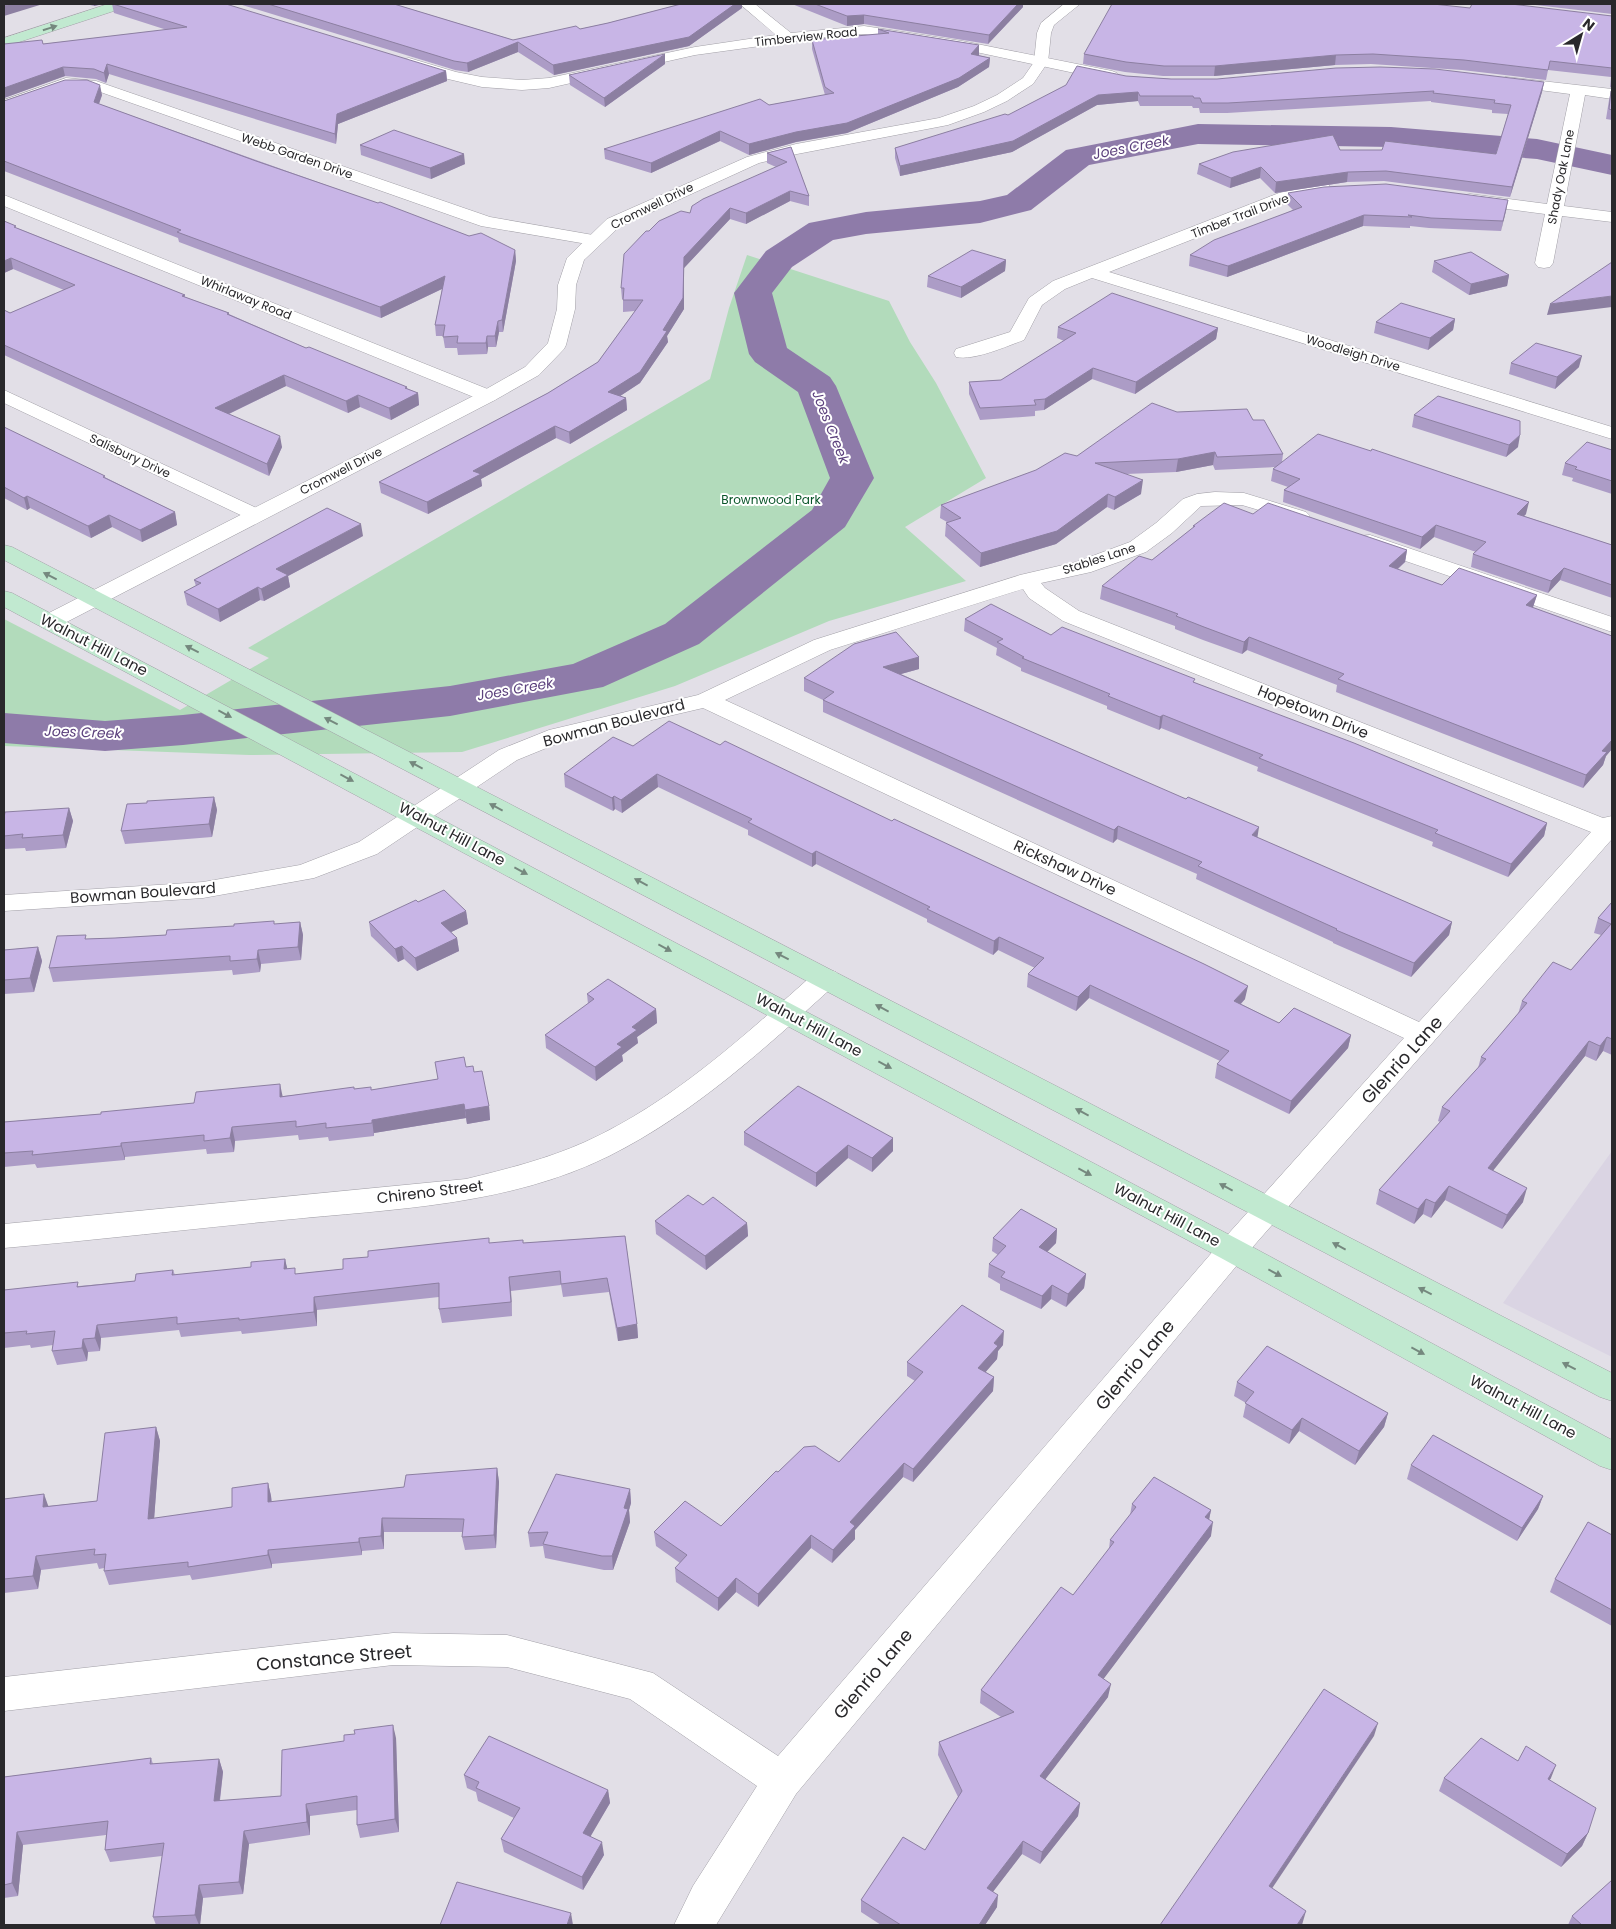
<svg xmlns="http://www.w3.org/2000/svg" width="1616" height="1929" viewBox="0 0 1616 1929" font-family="Poppins,sans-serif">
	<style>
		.built { fill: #dad4e3 }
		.green { fill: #b2dbbb }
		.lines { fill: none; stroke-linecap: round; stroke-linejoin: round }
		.river { fill: #8e7ba9; fill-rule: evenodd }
		.minor-casing { stroke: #a2a0a7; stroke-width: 1 }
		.tertiary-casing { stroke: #a2a0a7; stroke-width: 1 }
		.secondary-casing { stroke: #a2a0a7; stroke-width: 1 }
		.minor { fill: #fff; fill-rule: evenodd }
		.tertiary { fill: #fff; fill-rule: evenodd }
		.secondary { fill: #c1e9d0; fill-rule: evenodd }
		.wall { fill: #ac9cc6 }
		.shaded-wall { fill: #8c7fa1 }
		.building { fill: #c8b5e6; stroke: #8c7fa1 }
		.oneway { fill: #75887e }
		.labels { text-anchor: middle; stroke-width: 4; stroke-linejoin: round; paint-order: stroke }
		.far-street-label { font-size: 12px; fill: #29282b; stroke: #fff }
		.far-park-label { font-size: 12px; fill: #085428; stroke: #fff }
		.far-water-label { font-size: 14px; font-style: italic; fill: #5c417d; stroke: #fff }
		.street-label { font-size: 15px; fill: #29282b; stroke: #fff }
		.near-street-label { font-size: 18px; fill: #29282b; stroke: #fff }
	</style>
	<rect width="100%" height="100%" fill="#e2dfe7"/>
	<path class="built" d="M1612 1151V1357L1503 1303Z"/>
	<path class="green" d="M747 255 889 301 910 342 936 383 986 478 905 527 966 581 829 621 675 686 462 752 249 755 4 746V619L180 710 269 658 248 648 710 379 729 308Z"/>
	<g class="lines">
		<path class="river" d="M1198 124 1391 127 1537 139 1612 155V175L1537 159 1391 147 1198 144 1089 165 1031 210 980 223 866 234 833 240 792 267 772 293 787 348 830 377 836 386 874 478 845 527 699 644 603 687 450 716 183 745 105 751 4 743V713L105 721 183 715 450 686 573 664 665 624 812 510 830 478 798 392 755 362 749 354 734 293 766 251 809 223 866 212 980 201 1007 195 1066 150Z"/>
		<defs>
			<g id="minor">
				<path d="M740 4H755L791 33 864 26 962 41 1112 71 1117 73 1120 76 1117 79 1112 81 962 49 864 34 833 36 695 55 549 88 522 90 482 87 448 79 404 65 402 62 404 59 409 58 456 72 482 77 522 80 549 78 695 47 776 35Z"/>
				<path d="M1506 77 1612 89V99L1585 95 1564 206 1612 212V222L1562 216 1553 263 1550 267 1544 268 1538 267 1535 263 1545 214 1470 204 1464 203 1462 199 1464 195 1470 194 1547 204 1570 94 1501 85 1498 82 1501 79Z"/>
				<path d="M66 78 96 81 490 217 593 235 599 236 602 240 599 244 593 245 481 226 89 88H67L4 110V100Z"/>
				<path d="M1323 184 1329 185 1331 189 1329 193 1290 201 1109 272 1612 427V439L1092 278 1065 289 1042 305 1024 340C1007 346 974 361 956 357L954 353 956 349 1010 332 1029 298 1053 281 1279 193Z"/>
				<path d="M4 195 495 392 498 396 495 400 488 402 481 400 4 206Z"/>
				<path d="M4 390 263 511 267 515 263 519 256 521 249 519 4 403Z"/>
				<path d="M1215 492 1244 493 1306 512 1310 516 1306 520 1299 522 1242 505 1201 506 1172 533 1146 552 1091 572 1041 583 1045 588 1079 611 1603 818 1612 816V839L1243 1258 796 1794 716 1925H674L693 1886 757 1786 630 1699 507 1667 393 1665 4 1711V1677L393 1633 507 1635 653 1673 778 1756 1221 1242 1404 1038 703 708 566 740 517 760 377 854 314 878 203 898 4 911V895L203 882 300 865 359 842 499 750 549 730 698 695 814 640 1020 575 1076 562 1130 542 1156 523 1183 499 1197 494ZM1023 589 1029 598 1063 621 1591 832 1419 1022 725 700 830 650Z"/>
				<path d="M1370 535 1612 617V632L1362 546 1359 541 1362 536Z"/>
				<path d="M826 969 836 972 840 978 836 984C765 1048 695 1113 609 1156 508 1206 393 1209 283 1220 190 1229 97 1240 4 1248V1224L466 1179C507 1169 547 1159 585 1142 673 1102 745 1035 816 972Z"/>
			</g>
			<path id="tertiary" d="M1064 4H1080L1054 25 1051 33 1048 62 1033 84 1007 101 984 112 948 125 797 154 759 163 619 227 584 260 576 285 575 309 566 345 564 349 539 375 495 400 57 627 49 629 41 627 38 622 41 617 481 392 525 367 548 343 557 309 558 285 567 258 607 219 747 157 796 144 939 118 974 106 997 95 1023 78 1034 62 1037 33 1041 23Z"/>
			<g id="secondary">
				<path d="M108 4H128L126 7 4 47V38Z"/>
				<path d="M4 545 12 547 1612 1373V1401L1600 1397 4 560Z"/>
				<path d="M4 591 12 593 1243 1242 1612 1440V1470L1600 1466 1221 1258 4 607Z"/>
			</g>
		</defs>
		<use href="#minor" class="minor-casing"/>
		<use href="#tertiary" class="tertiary-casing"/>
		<use href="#secondary" class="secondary-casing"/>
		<use href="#minor" class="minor"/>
		<use href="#tertiary" class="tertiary"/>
		<use href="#secondary" class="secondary"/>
	</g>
	<g class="wall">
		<path d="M86 4H103L94 6Z"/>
		<path d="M112 4 446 71 447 81 338 124 336 144 109 74 106 83 96 79 65 76 4 98V44H43L167 30 114 13Z"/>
		<path d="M239 4H394L513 40 580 29 608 23 681 4H742V8L689 46 554 75 518 52 468 72 455 70Z"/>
		<path d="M792 4H1023V7L988 44 864 24 847 26Z"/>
		<path d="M1527 4H1612V14Z"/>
		<path d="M1470 8 1612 16V88L1610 87 1611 77 1548 70 1546 80 1462 70 1371 64 1335 65 1214 76H1163L1125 72 1083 64 1084 54Z"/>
		<path d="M878 29 979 45 978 55 990 58 989 67 958 87 847 133 796 142 749 155 720 141 651 173 605 159 604 149 769 105 825 95 812 49V40L878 34Z"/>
		<path d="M665 64 605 107 570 85 569 75Z"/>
		<path d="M1126 76 1171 79 1544 82 1542 92 1510 197 1384 181 1347 182 1275 193 1260 178 1230 188 1197 174 1199 164 1340 150 1496 154 1508 114 1492 113V110L1431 102V101L1227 113H1200L1199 108H1193L1192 106H1140L1138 101 1097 105 1012 152 900 176 895 158V148L1008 115Z"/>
		<path d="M1612 90V120L1606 119 1609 100 1611 91Z"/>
		<path d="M102 95 99 104 469 236 515 250 516 261 503 332H499L496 347H488L487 354 458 355 457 348H445L443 336H436L435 325 442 289 381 318 179 242 178 238 4 171V101Z"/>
		<path d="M360 145 465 164 431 179 361 155Z"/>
		<path d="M791 147 809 196V206L790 201 746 224 730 219 684 268V309L667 336 668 342 640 383 620 396 626 398 627 410 570 444 556 438 481 479 482 486 428 514 381 493 379 482 548 393 598 362 635 311 623 312V299H622L621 288 649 231 690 213 776 167 767 163V153Z"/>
		<path d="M1288 193 1508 200 1501 231 1429 228 1410 226V228L1363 226 1227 277 1189 266 1190 255 1293 210 1287 204Z"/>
		<path d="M17 228 185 295V297L229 313V314L306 348 418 393 419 405 391 420 360 407 348 413 286 386 229 414 282 447 269 476 4 355V310L10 313 64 290 13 269 4 273Z"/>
		<path d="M1006 260 1005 271 961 298 927 287 928 276Z"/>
		<path d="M1434 261 1509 275 1507 286 1469 295 1432 272Z"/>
		<path d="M1455 319 1453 330 1428 350 1374 333 1376 322Z"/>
		<path d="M1058 327 1218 328 1216 339 1135 394 1092 379 1044 410 1035 411V416L980 420 969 394V382L1001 380 1064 341 1057 338Z"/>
		<path d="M1511 363 1579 367 1555 389 1509 374Z"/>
		<path d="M1177 412 1253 420 1283 454 1282 462 1526 514 1524 516 1612 545V598L1560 580 1548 593 1471 567 1473 554 1476 552 1434 537 1420 549 1283 502 1284 490 1288 487 1271 481 1273 469 1275 467 1215 470 1213 465 1176 472 1126 474 1141 494 1114 510 1107 507 1056 544 980 567 945 536 946 523 947 522 940 518 941 505 1077 456Z"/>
		<path d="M1414 415 1518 447 1506 457 1412 427Z"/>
		<path d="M4 427 175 512 177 525 142 542 112 527 91 538 30 508 27 510 4 498Z"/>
		<path d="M1612 450V494L1572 481 1573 478 1562 475 1565 463Z"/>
		<path d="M1253 514 1407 550 1405 562 1398 569 1442 585 1537 595 1533 607V608L1612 636V749L1606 756 1603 765 1583 788 1336 692 1337 685 1247 650 1242 654 1203 640 1175 629V626L1100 599 1102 586 1152 560 1193 528V526Z"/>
		<path d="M363 536 288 576 290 587 264 601 260 600 220 622 187 605 184 592 196 586 194 580Z"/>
		<path d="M965 619 1051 635 1195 683 1547 823 1544 836 1508 877 1432 846 1433 842 1257 771 1258 767 1161 728 1159 730 1107 709V706L1021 671V668L996 655 997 648 964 631Z"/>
		<path d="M919 657V669L901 674 1258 838 1452 922 1449 935 1411 977 1333 943V942L1196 879 1197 874 1117 839 1113 843 823 712V700L804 691V678Z"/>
		<path d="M633 746 1245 999 1241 1004 1279 1023 1351 1035 1348 1048 1289 1114 1215 1078 1217 1064 1220 1061 1089 998 1076 1011 1027 987 1028 974 1035 968 998 950 993 955 927 922V919L816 864 812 867 748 835V830L658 787 622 813 615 809 613 811 565 787 564 774Z"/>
		<path d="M214 797 217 810 212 837 125 844 121 831 147 803Z"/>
		<path d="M69 808 73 821 66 848 26 851 25 848 4 849V818Z"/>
		<path d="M418 902 466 911 468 924 451 932 457 938 459 951 417 971 404 959 398 962 371 936 369 922Z"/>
		<path d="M1612 902V1055L1603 1051 1596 1061 1585 1056 1493 1170 1523 1202 1502 1229 1445 1200 1431 1218 1423 1214 1414 1224 1376 1204 1379 1190 1440 1122 1438 1121 1442 1107 1478 1068 1481 1057 1518 1014 1522 1001 1571 970 1601 935 1594 933 1598 918Z"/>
		<path d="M300 922 303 935 301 960 261 964 260 972 233 975 232 970 53 982 49 968 87 939 115 938 166 935Z"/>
		<path d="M38 947 42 961 34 992 4 994V950Z"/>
		<path d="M587 994 656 1009 657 1023 637 1037 638 1043 622 1055 623 1061 596 1081 546 1048 545 1035 588 1004Z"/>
		<path d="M466 1067 474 1072 489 1106 490 1120 467 1124 466 1118 374 1133V1136L329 1141 328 1137 299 1140 298 1135 235 1141 234 1152 207 1154 206 1149 125 1157V1160L37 1168 35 1164 4 1167V1122L101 1114 354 1089 371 1090 438 1079Z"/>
		<path d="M744 1132 893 1138V1151L872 1172 848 1158 816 1187 744 1145Z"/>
		<path d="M703 1205 747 1223 748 1236 706 1270 656 1234 655 1221Z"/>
		<path d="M1057 1229 1056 1243 1047 1252 1086 1274 1084 1288 1066 1307 1051 1299 1041 1309 1000 1290V1284L988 1277 989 1264 998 1255 992 1251 993 1238Z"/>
		<path d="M625 1236 637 1324 638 1338 618 1341 609 1292 563 1297 561 1285 511 1291 512 1316 442 1323 439 1309V1297L317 1310V1326L242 1334 241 1331 181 1337 179 1330 101 1338 100 1351 88 1352 87 1361 57 1365 52 1351 53 1345 31 1348 30 1345 4 1348V1290L79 1286 135 1281 173 1270 175 1275 251 1267 285 1259 287 1269 296 1274 343 1269 490 1243H523Z"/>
		<path d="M1003 1345 998 1351 997 1359 985 1372 994 1377 993 1391 913 1482 903 1477 855 1530V1539L832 1563 811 1548 758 1607 736 1592 718 1611 676 1582 675 1568 680 1563 656 1546 654 1532 721 1526 778 1472 839 1462 915 1381 907 1376V1362Z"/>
		<path d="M1237 1382 1388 1413 1384 1427 1355 1465 1299 1431 1289 1444 1243 1417 1246 1403 1234 1396Z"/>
		<path d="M156 1427 160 1441 154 1519 232 1507 268 1483 271 1496 272 1502 404 1487 497 1468 499 1482 496 1548 465 1550 462 1537 463 1532H384V1549L362 1551V1555L272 1564V1568L192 1580 190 1575 109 1585 104 1571V1568L99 1569 97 1563 41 1570 38 1589 4 1593V1499L49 1506 97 1501Z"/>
		<path d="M1411 1465 1543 1496 1538 1509 1517 1541 1407 1479Z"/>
		<path d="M630 1489 631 1503 629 1510 630 1522 613 1570H604L545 1558 543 1546 530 1547 528 1533Z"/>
		<path d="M1132 1504 1211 1510 1209 1520 1211 1536 1103 1679 1108 1697 1045 1779 1080 1803 1078 1816 1040 1864 1022 1854 993 1891 997 1907 985 1925H881L861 1912V1900L925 1850 958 1797 938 1755 939 1742 1001 1717 980 1703 981 1690 1073 1595 1109 1549 1110 1540 1130 1515Z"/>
		<path d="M1612 1535V1626L1550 1592 1555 1579Z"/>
		<path d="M396 1738 399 1832 360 1838 357 1825V1810L310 1816V1835L249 1844 243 1894 203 1898 200 1925H156L153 1917 162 1856 110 1862 105 1850 106 1835 23 1845 18 1896 4 1898V1777L151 1758 153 1764 219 1759 223 1772 220 1801 281 1796Z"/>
		<path d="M1518 1761 1551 1778 1549 1780 1588 1833 1582 1846 1561 1867 1439 1791 1444 1778Z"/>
		<path d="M464 1775 608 1790 610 1803 590 1836 604 1855 583 1890 504 1852 501 1839 514 1818 478 1801 476 1792 467 1788Z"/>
		<path d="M1572 1916 1612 1925H1568Z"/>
	</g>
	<g class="shaded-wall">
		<path d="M12 4H43L4 16V6Z"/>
		<path d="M94 4H103L94 6Z"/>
		<path d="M735 4H742V8L689 46 554 75 553 65Z"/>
		<path d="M1018 4H1023V7L988 44 989 35Z"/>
		<path d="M864 15V24L847 26V16Z"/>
		<path d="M518 42V52L468 72 467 63Z"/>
		<path d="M979 45V55L971 64V54Z"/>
		<path d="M665 54V64L605 107 604 98Z"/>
		<path d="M1336 55 1335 65 1214 76 1215 66Z"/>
		<path d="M990 58 989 67 958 87 847 133 796 142 749 155V144Z"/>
		<path d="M107 64 109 74 106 83 104 73Z"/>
		<path d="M63 67 65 76 4 98V88Z"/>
		<path d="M446 71 447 81 338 124 336 144 335 134 337 114Z"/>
		<path d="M1544 82 1542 92 1510 197 1512 187Z"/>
		<path d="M100 85 102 95 96 112 94 102Z"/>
		<path d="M1138 92V101L1097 105 1012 152 900 176V166L1098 95Z"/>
		<path d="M720 131V141L651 173V163Z"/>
		<path d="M464 154 465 164 431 179 430 168Z"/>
		<path d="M1261 167 1260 178 1230 188 1231 178Z"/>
		<path d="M1348 172 1347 182 1275 193 1276 182Z"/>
		<path d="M790 191V201L746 224V213Z"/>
		<path d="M1508 200 1506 211 1501 231 1503 221Z"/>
		<path d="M730 208V219L684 268V309L667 336 668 342 640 383 608 404V392L663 330 684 257Z"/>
		<path d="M1364 215 1363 226 1227 277 1228 266Z"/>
		<path d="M515 250 516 261 503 332 502 320Z"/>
		<path d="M11 258 13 269 4 273V261Z"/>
		<path d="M1006 260 1005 271 961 298V287Z"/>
		<path d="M1509 275 1507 286 1469 295 1471 284Z"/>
		<path d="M445 276 446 287 381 318 380 307Z"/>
		<path d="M1612 296V307L1547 315 1550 304Z"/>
		<path d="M1455 319 1453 330 1428 350 1430 338Z"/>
		<path d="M498 321 499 332 496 347 495 336Z"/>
		<path d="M1218 328 1216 339 1135 394 1136 382Z"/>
		<path d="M487 336 488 347 487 354 486 343Z"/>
		<path d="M1582 356 1579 367 1555 389 1557 377Z"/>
		<path d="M1093 368 1092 379 1044 410 1045 399Z"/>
		<path d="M284 375 286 386 218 419 215 408Z"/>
		<path d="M407 387 408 398 418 393 419 405 391 420 389 408 405 388Z"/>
		<path d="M358 395 360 407 348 413 346 401Z"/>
		<path d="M626 398 627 410 570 444 569 432Z"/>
		<path d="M555 426 556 438 481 479 482 486 428 514 427 502 473 471Z"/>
		<path d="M1520 435 1518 447 1506 457 1509 445Z"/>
		<path d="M280 436 282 447 269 476 267 464Z"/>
		<path d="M1215 452 1213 465 1176 472 1178 459Z"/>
		<path d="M1143 480 1141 494 1114 510 1115 497Z"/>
		<path d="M1108 494 1107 507 1056 544 980 567 981 553Z"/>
		<path d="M27 496 30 508 27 510 24 498Z"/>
		<path d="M1529 502 1526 514 1514 526 1517 514Z"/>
		<path d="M175 512 177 525 142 542 140 530Z"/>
		<path d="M109 515 112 527 91 538 88 526Z"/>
		<path d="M361 524 363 536 288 576 290 587 264 601 261 589 276 569Z"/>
		<path d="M1436 525 1434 537 1420 549 1422 537Z"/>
		<path d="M1407 550 1405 562 1387 578 1389 566Z"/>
		<path d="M1564 568 1560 580 1548 593 1551 581Z"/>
		<path d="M258 587 260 600 220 622 218 609Z"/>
		<path d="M1537 595 1533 607 1523 618 1526 605Z"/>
		<path d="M1249 637 1247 650 1242 654 1244 642Z"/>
		<path d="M919 657V669L883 679V667Z"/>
		<path d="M1163 715 1161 728 1159 730 1160 717Z"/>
		<path d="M1612 740V749L1606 756 1603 765 1583 788 1586 775 1602 751Z"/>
		<path d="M657 774 658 787 622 813 621 800Z"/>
		<path d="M614 796 615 809 613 811 612 798Z"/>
		<path d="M214 797 217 810 212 837 209 824Z"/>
		<path d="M69 808 73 821 66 848 63 835Z"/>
		<path d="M1547 823 1544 836 1508 877 1511 864Z"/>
		<path d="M1118 826 1117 839 1113 843 1114 830Z"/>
		<path d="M1259 827 1257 840 1252 835Z"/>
		<path d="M816 851V864L812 867V854Z"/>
		<path d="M466 911 468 924 443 936 441 923Z"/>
		<path d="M300 922 303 935 301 960 298 947Z"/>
		<path d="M1452 922 1449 935 1411 977 1414 963Z"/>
		<path d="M999 937 998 950 993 955 994 941Z"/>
		<path d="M457 938 459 951 417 971 415 958Z"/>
		<path d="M402 946 404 959 398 962 395 949Z"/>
		<path d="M38 947 42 961 34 992 30 978Z"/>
		<path d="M258 950 261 964 260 972 257 959Z"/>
		<path d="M1090 985 1089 998 1076 1011 1078 997Z"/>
		<path d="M1248 986 1245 999 1231 1014 1234 1001Z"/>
		<path d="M656 1009 657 1023 637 1037 638 1043 622 1055 623 1061 596 1081 595 1067 617 1044 632 1027Z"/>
		<path d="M1351 1035 1348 1048 1289 1114 1291 1101Z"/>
		<path d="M1607 1037 1603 1051 1596 1061 1600 1046Z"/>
		<path d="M1589 1041 1585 1056 1484 1182 1488 1168Z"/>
		<path d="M280 1084 283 1098 280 1097Z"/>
		<path d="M464 1104 466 1118 374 1133V1136L372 1120Z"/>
		<path d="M489 1106 490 1120 467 1124 465 1110Z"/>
		<path d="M232 1127 235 1141 234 1152 230 1138Z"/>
		<path d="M893 1138V1151L872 1172V1158Z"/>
		<path d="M121 1143 125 1157V1160L121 1146Z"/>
		<path d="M848 1145V1158L816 1187V1173Z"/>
		<path d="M1449 1186 1445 1200 1431 1218 1435 1203Z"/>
		<path d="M1527 1188 1523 1202 1502 1229 1507 1215Z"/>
		<path d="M1426 1199 1423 1214 1414 1224 1418 1209Z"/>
		<path d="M747 1223 748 1236 706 1270 705 1256Z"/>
		<path d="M1057 1229 1056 1243 1038 1261 1039 1247Z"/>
		<path d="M285 1259 288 1272 284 1269Z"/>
		<path d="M1086 1274 1084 1288 1066 1307 1068 1294Z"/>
		<path d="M509 1277 511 1291 512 1316 511 1302Z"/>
		<path d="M1052 1285 1051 1299 1041 1309 1042 1296Z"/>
		<path d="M314 1297 317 1310V1326L314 1312Z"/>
		<path d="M637 1324 638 1338 618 1341 617 1328Z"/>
		<path d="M97 1325 101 1338 100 1351 95 1338Z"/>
		<path d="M1004 1331 1003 1345 998 1351 997 1359 977 1382 978 1368 994 1343Z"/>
		<path d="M83 1339 88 1352 87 1361 82 1348Z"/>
		<path d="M994 1377 993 1391 913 1482V1469Z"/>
		<path d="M1388 1413 1384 1427 1355 1465 1359 1451Z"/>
		<path d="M1302 1418 1299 1431 1289 1444 1292 1430Z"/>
		<path d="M156 1427 160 1441 153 1533 148 1519Z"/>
		<path d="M904 1463 903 1477 855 1530V1539L832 1563 833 1550 850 1522Z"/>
		<path d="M497 1468 499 1482 496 1548 494 1535Z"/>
		<path d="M268 1483 271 1496 272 1515 268 1502Z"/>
		<path d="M630 1489 631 1503 629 1510 630 1522 613 1570 612 1556 624 1508Z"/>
		<path d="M44 1494 49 1508 43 1507Z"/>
		<path d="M1543 1496 1538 1509 1517 1541 1522 1528Z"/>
		<path d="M1211 1510 1208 1524 1205 1517Z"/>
		<path d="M382 1518 384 1532V1549L381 1536Z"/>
		<path d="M1213 1522 1211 1536 1096 1689 1098 1675Z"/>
		<path d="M811 1535V1548L758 1607V1594Z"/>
		<path d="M359 1538 362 1551V1555L359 1542Z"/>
		<path d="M268 1550 272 1564V1568L268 1555Z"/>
		<path d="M36 1556 41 1570 38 1589 33 1576Z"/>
		<path d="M736 1578V1592L718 1611V1598Z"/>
		<path d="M1111 1684 1108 1697 1038 1789 1040 1776Z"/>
		<path d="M1378 1723 1374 1736 1265 1899 1269 1886Z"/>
		<path d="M393 1725 396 1738 399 1832 395 1819Z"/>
		<path d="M219 1759 223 1772 218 1814 214 1801Z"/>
		<path d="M1556 1765 1551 1778 1542 1792 1548 1779Z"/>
		<path d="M608 1790 610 1803 585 1846 583 1833Z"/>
		<path d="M1080 1803 1078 1816 1040 1864 1042 1852Z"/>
		<path d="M306 1804 310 1816V1835L307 1822Z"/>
		<path d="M244 1831 249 1844 243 1894 239 1882Z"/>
		<path d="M17 1832 23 1845 18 1896 12 1883Z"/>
		<path d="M1588 1833 1582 1846 1561 1867 1567 1854Z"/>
		<path d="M1023 1841 1022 1854 986 1901 987 1888Z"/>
		<path d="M602 1842 604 1855 583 1890 582 1877Z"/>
		<path d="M199 1885 203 1898 200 1925H199L195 1915Z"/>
		<path d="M998 1895 997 1907 985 1925H979Z"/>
		<path d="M1306 1911 1302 1925H1297Z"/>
		<path d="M571 1913 573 1925H567Z"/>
	</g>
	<g class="building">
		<path d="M4 4H12L4 6Z"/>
		<path d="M113 4H226L446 71 337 114 335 134 107 64 104 73 94 69 63 67 4 88V44L42 40 43 44 187 27Z"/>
		<path d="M268 4H394L513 40 576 26 580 29 608 23 681 4H735L689 37 553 65 518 42 467 63 454 61Z"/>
		<path d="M815 4H1018L989 35 864 15 847 16Z"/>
		<path d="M1112 4H1433L1470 8 1472 4H1511L1612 16V68L1550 61 1548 70 1464 60 1373 54 1336 55 1215 66H1164L1126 62 1084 54Z"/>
		<path d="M878 29 979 45 971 54 990 58 959 78 847 123 796 132 749 144 720 131 651 163 604 149 760 99 769 105 834 93 825 87 812 40 889 33Z"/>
		<path d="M665 54 604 98 569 75Z"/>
		<path d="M1077 66 1126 76 1171 79H1217L1336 68 1380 67 1435 69 1544 82 1512 187 1386 171 1348 172 1276 182 1261 167 1231 178 1199 164 1233 152 1333 135 1340 150H1382L1385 141 1496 154 1511 105 1494 103 1495 100 1433 93 1434 91 1228 103H1202L1200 98H1194L1193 96H1140L1138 92 1098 95 1013 141 900 166 895 148 1005 114 1008 115 1066 85Z"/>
		<path d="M65 80H87L100 85 94 102 256 161 378 203 380 202 469 236 481 233 515 250 502 320 498 321 495 336H487L486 343H457L458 336 443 337 445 325H435L445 276 380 307 177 232 181 230 4 161V101Z"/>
		<path d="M1612 90V110L1609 109 1611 91Z"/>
		<path d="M394 130 464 154 430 168 360 145Z"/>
		<path d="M791 147 809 196 790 191 746 213 730 208 684 257 683 298 663 330 667 331 640 372 608 392 626 398 569 432 555 426 473 471 481 474 427 502 379 482 548 393 598 362 643 300H623L624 288H621L624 254 646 231H649L659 221 681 211 690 213 692 206 703 199 787 162 767 153Z"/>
		<path d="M1386 184 1508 200 1503 221 1431 218 1408 215 1412 217 1364 215 1228 266 1190 255 1214 240 1302 207 1288 193 1324 187Z"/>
		<path d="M4 221 16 226 14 227 185 295 182 296 229 313 227 314 306 348 309 347 407 387 405 388 418 393 389 408 358 395 346 401 284 375 215 408 280 436 267 464 4 345V310L10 313 75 285 11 258 4 261Z"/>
		<path d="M972 250 1006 260 961 287 928 276Z"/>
		<path d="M1471 252 1509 275 1471 284 1434 261Z"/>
		<path d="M1612 262V296L1550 304Z"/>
		<path d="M1112 293 1218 328 1136 382 1093 368 1045 399 1034 400 1036 405 980 408 969 382 1001 380 1076 333 1058 327Z"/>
		<path d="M1401 303 1455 319 1430 338 1376 322Z"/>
		<path d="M1536 343 1582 356 1557 377 1511 363Z"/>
		<path d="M1438 396 1520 421V435L1509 445 1414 415Z"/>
		<path d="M1152 403 1177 412 1247 409 1253 420H1264L1283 454 1217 457 1215 452 1178 459 1095 463 1143 480 1115 497 1108 494 1057 531 981 553 946 523 961 518 941 505 1036 470 1065 453 1077 456Z"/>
		<path d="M4 427 105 476 103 477 175 512 140 530 109 515 88 526 27 496 24 498 4 487Z"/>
		<path d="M1318 434 1371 451 1372 449 1529 502 1517 514 1612 545V585L1564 568 1551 581 1473 554 1486 542 1436 525 1422 537 1284 490 1300 479 1273 469Z"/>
		<path d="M1587 442 1612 450V481L1575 469 1577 467 1565 463Z"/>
		<path d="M1224 503 1253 514 1268 503 1407 550 1389 566 1442 585 1459 568 1537 595 1526 605 1612 636V740L1602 751 1607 752 1586 775 1338 679 1344 674 1249 637 1244 642 1204 627 1176 616 1178 614 1102 586 1139 556 1152 560 1195 526H1193Z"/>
		<path d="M327 508 361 524 276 569 288 575 261 589 258 587 218 609 184 592 201 583 194 580Z"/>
		<path d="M991 604 1051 635 1062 627 1195 679 1193 682 1354 743 1547 823 1511 864 1435 833 1438 830 1259 758 1263 755 1163 715 1160 717 1108 696 1110 694 1022 658 1024 657 997 642 1003 639 965 619Z"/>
		<path d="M896 632 919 657 883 667 1186 799 1188 797 1259 827 1252 835 1452 922 1414 963 1336 930 1337 929 1198 866 1202 862 1118 826 1114 830 823 700 834 692 804 678 854 644Z"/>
		<path d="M669 721 720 745 725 741 892 821 894 819 1204 964 1248 986 1234 1001 1279 1023 1294 1008 1351 1035 1291 1101 1217 1064 1229 1051 1090 985 1078 997 1028 974 1044 958 999 937 994 941 927 909 930 907 816 851 812 854 748 822 752 819 657 774 621 800 614 796 612 798 564 774 613 737 633 746Z"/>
		<path d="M214 797 209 824 121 831 127 804 147 803V801Z"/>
		<path d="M69 808 63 835 22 838 23 834 4 836V818L5 812Z"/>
		<path d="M444 890 466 911 441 923 457 938 415 958 402 946 395 949 369 922 416 900 418 902Z"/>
		<path d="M1612 902V1039L1607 1037 1600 1046 1589 1041 1488 1168 1527 1188 1507 1215 1449 1186 1435 1203 1426 1199 1418 1209 1379 1190 1450 1111 1442 1107 1486 1059 1481 1057 1527 1003 1522 1001 1553 962 1571 970 1611 924 1598 918Z"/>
		<path d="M274 921V924L300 922 298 947 258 950 257 959 230 961V956L49 968 57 936 86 935 85 939 115 938 166 935 167 930 234 926V924Z"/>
		<path d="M38 947 30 978 4 980V950Z"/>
		<path d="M608 979 656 1009 632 1027 637 1030 617 1044 622 1047 595 1067 545 1035 594 999 587 994Z"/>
		<path d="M464 1057 466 1067 473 1066 474 1072 482 1071 489 1106 465 1110 464 1104 372 1120V1123L326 1128V1123L296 1127V1121L232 1127 230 1138 204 1141V1135L121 1143V1146L32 1155 33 1151 4 1153V1122L101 1114V1112L194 1103 196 1092 280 1084V1097L354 1087V1089L371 1087V1090L438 1079 435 1062Z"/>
		<path d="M798 1086 893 1138 872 1158 848 1145 816 1173 744 1132Z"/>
		<path d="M688 1195 703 1205 713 1197 747 1223 705 1256 655 1221Z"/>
		<path d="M1021 1209 1057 1229 1039 1247 1086 1274 1068 1294 1052 1285 1042 1296 1001 1277 1005 1272 989 1264 1006 1246 993 1238Z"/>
		<path d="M625 1236 637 1324 617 1328 607 1278 561 1284 560 1271 509 1277 511 1302 439 1309V1283L314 1297V1312L239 1320V1318L177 1324V1317L97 1325 95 1338 83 1339 82 1348 52 1351 55 1331 26 1334 27 1331 4 1333V1290L78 1282 77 1287 135 1281 136 1274 173 1270 172 1275 251 1267V1262L285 1259 284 1269 295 1268V1274L343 1269V1259L368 1257V1251L489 1238V1243L523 1240V1243Z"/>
		<path d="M962 1305 1004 1331 994 1343 998 1346 978 1368 994 1377 913 1469 904 1463 850 1522 855 1526 833 1550 811 1535 758 1594 736 1578 718 1598 675 1568 687 1555 654 1532 685 1501 721 1526 776 1471 778 1472 804 1447 815 1446 839 1462 923 1372 907 1362Z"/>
		<path d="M1267 1346 1388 1413 1359 1451 1302 1418 1292 1430 1245 1403 1254 1392 1237 1382Z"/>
		<path d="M156 1427 148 1519 232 1507V1488L268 1483V1502L404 1487 406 1475 497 1468 494 1535 462 1537 464 1519 382 1518 381 1536 359 1538V1542L268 1550V1555L188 1567V1562L104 1571 106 1554 94 1555 95 1549 36 1556 33 1576 4 1579V1499L44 1494 43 1507 97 1501 105 1433Z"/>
		<path d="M1433 1435 1543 1496 1522 1528 1411 1465Z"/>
		<path d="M556 1474 630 1489 624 1508 628 1509 612 1556H602L543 1544 548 1532 528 1533Z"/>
		<path d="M1154 1477 1211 1510 1205 1517 1213 1522 1098 1675 1111 1684 1040 1776 1080 1803 1042 1852 1023 1841 987 1888 998 1895 979 1925H901L861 1900 903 1837 925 1850 962 1791 939 1742 1014 1712 981 1690 1061 1587 1073 1595 1114 1542 1110 1540 1136 1507 1132 1504Z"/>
		<path d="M1588 1522 1612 1535V1610L1555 1579Z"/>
		<path d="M1324 1689 1378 1723 1269 1886 1306 1911 1297 1925H1160Z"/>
		<path d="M393 1725 395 1819 357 1825V1796L306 1804 307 1822 244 1831 239 1882 199 1885 195 1915 153 1917 164 1843 105 1850 108 1821 17 1832 12 1883 4 1885V1777L151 1758 150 1764 219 1759 214 1801 281 1796 282 1750 344 1741V1735L355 1734 354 1730Z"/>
		<path d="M489 1736 608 1790 583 1833 602 1842 582 1877 501 1839 520 1808 476 1788 479 1782 464 1775Z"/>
		<path d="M1481 1738 1518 1761 1526 1746 1556 1765 1548 1779 1596 1808 1588 1833 1567 1854 1444 1778Z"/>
		<path d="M1612 1880V1925H1582L1572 1916Z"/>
		<path d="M457 1882 571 1913 567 1925H440Z"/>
	</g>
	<defs><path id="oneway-solid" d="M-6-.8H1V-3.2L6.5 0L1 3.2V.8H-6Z" transform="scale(1.25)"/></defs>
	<g class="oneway">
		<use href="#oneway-solid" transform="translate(50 28) rotate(-18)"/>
		<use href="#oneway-solid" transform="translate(50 576) rotate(-153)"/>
		<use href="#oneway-solid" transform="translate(192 649) rotate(-153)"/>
		<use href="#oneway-solid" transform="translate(225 714) rotate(28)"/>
		<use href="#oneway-solid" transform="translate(331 721) rotate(-153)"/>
		<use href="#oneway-solid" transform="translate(416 765) rotate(-152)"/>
		<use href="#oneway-solid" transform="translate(347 778) rotate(28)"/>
		<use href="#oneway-solid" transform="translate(496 807) rotate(-152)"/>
		<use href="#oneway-solid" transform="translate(521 871) rotate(28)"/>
		<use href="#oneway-solid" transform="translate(641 882) rotate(-152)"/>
		<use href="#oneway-solid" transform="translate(665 948) rotate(28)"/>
		<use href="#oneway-solid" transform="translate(782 956) rotate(-153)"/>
		<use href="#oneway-solid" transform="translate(882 1008) rotate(-152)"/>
		<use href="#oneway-solid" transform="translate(885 1065) rotate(28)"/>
		<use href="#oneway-solid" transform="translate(1082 1112) rotate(-152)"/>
		<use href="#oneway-solid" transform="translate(1085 1172) rotate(28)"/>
		<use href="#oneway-solid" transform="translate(1226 1187) rotate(-152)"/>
		<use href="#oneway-solid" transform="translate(1339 1246) rotate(-152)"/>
		<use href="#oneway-solid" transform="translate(1275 1273) rotate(28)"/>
		<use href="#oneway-solid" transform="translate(1425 1291) rotate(-153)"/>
		<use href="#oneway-solid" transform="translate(1418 1351) rotate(28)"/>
		<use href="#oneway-solid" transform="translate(1569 1366) rotate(-153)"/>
	</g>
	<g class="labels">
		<g class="far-street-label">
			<text transform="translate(806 37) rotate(-6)" y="4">Timberview Road</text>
			<text transform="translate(297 156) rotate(19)" y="4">Webb Garden Drive</text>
			<text transform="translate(1561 177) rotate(-79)" y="4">Shady Oak Lane</text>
			<text transform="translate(652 206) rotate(-26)" y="4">Cromwell Drive</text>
			<text transform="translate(1240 216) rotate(-21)" y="4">Timber Trail Drive</text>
			<text transform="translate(246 298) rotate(22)" y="4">Whirlaway Road</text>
			<text transform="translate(1353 353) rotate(17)" y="4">Woodleigh Drive</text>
			<text transform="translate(130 456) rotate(25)" y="4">Salisbury Drive</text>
			<text transform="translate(341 471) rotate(-27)" y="4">Cromwell Drive</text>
			<text transform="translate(1099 559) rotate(-18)" y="4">Stables Lane</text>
		</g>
		<g class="far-park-label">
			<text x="771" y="504">Brownwood Park</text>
		</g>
		<g class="far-water-label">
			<text transform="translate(1131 147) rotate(-11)" y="5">Joes Creek</text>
			<text transform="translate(831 427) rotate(68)" y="5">Joes Creek</text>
			<text transform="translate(515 689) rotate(-10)" y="5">Joes Creek</text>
			<text transform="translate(83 732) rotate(2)" y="5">Joes Creek</text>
		</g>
		<g class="street-label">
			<text transform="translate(94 645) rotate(27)" y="5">Walnut Hill Lane</text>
			<text transform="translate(1313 712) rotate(22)" y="5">Hopetown Drive</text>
			<text transform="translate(614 723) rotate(-15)" y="5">Bowman Boulevard</text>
			<text transform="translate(452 834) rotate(28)" y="5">Walnut Hill Lane</text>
			<text transform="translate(1065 868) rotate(25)" y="5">Rickshaw Drive</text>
			<text transform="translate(143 893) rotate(-4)" y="5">Bowman Boulevard</text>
			<text transform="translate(809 1025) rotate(28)" y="5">Walnut Hill Lane</text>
			<text transform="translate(430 1192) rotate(-7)" y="5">Chireno Street</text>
			<text transform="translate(1167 1215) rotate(28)" y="5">Walnut Hill Lane</text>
			<text transform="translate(1523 1407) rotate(28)" y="5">Walnut Hill Lane</text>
		</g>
		<g class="near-street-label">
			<text transform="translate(1402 1060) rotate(-48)" y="6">Glenrio Lane</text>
			<text transform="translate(1135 1365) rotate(-50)" y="6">Glenrio Lane</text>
			<text transform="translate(334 1658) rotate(-5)" y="6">Constance Street</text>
			<text transform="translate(873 1674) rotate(-50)" y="6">Glenrio Lane</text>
		</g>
	</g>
	<rect width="1616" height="1929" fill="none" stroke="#29282b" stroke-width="10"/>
	<g transform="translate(1581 35) rotate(37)" stroke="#ffffff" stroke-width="4" paint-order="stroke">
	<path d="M0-4L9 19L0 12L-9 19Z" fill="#29282b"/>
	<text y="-8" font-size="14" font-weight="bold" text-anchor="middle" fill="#29282b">N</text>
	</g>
</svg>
